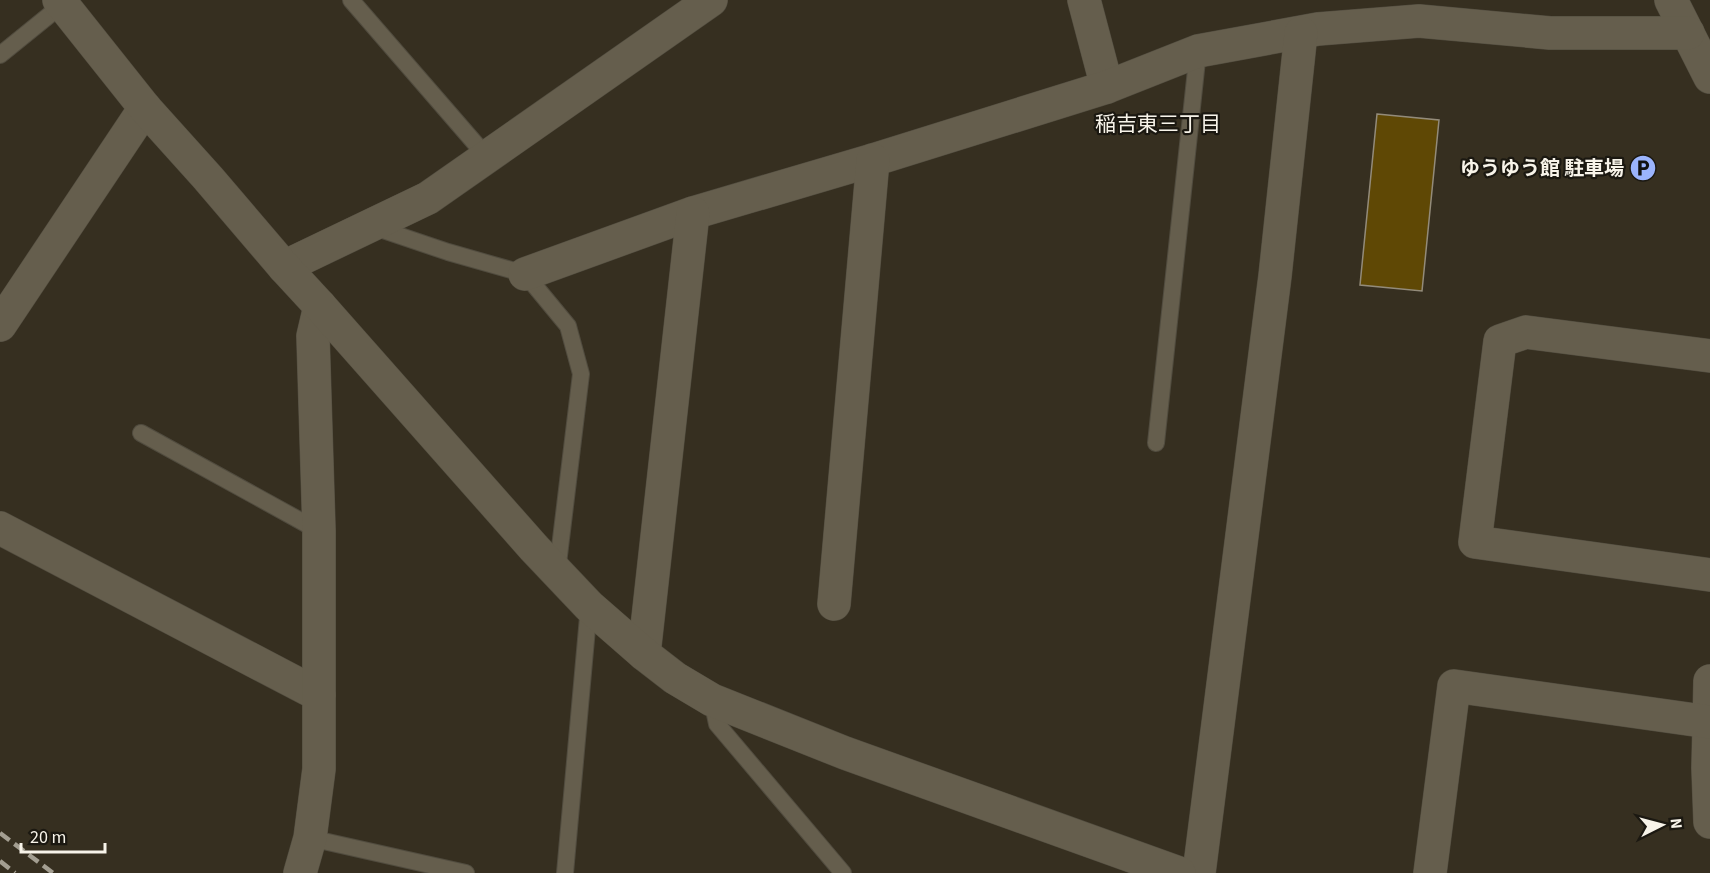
<svg xmlns="http://www.w3.org/2000/svg" width="1710" height="873" viewBox="0 0 1710 873" font-family="'Source Sans 3','Noto Sans JP',sans-serif">
	<style>
		.building { fill: #5f4805; stroke: #938b7a; stroke-width: 1.5 }
		.lines { fill: none; stroke-linecap: round; stroke-linejoin: round }
		.service-casing { stroke: #514c3f; stroke-width: 18 }
		.minor-casing { stroke: #514c3f; stroke-width: 34 }
		.tertiary-casing { stroke: #514c3f; stroke-width: 34 }
		.service { stroke: #655e4d; stroke-width: 16 }
		.minor { stroke: #655e4d; stroke-width: 33 }
		.tertiary { stroke: #655e4d; stroke-width: 33 }
		.rail { stroke: #a39e91; stroke-width: 4.5; stroke-dasharray: 12 6; stroke-linecap: butt }
		.labels { text-anchor: middle; stroke-width: 4.5; stroke-linejoin: round; paint-order: stroke }
		.poi-label { font-size: 20px; font-weight: bold; fill: #f7f3e9; stroke: #1b1811; text-anchor: end }
		.neighbourhood-label { font-size: 21px; fill: #f7f3e9; stroke: #1b1811 }
	</style>
	<rect width="100%" height="100%" fill="#362f20"/>
	<path class="building" d="M1377 114 1439 120 1422 291 1360 285Z"/>
	<g class="lines">
		<defs>
			<g id="service">
				<path d="M351 0 487 157"/>
				<path d="M0 55 63 4"/>
				<path d="M371 226 448 252 525 274 568 326 581 374 557 572"/>
				<path d="M141 433 319 531"/>
				<path d="M1156 443 1198 51"/>
				<path d="M712 700 717 724 843 873"/>
				<path d="M310 838 466 873"/>
				<path d="M565 873 589 606"/>
			</g>
			<g id="minor">
				<path d="M1084 0 1107 87"/>
				<path d="M1671 0 1710 77"/>
				<path d="M284 267 428 198 711 0"/>
				<path d="M525 274 693 213 873 160 1107 87 1198 51 1318 29 1419 21 1550 33H1688"/>
				<path d="M0 325 145 108"/>
				<path d="M1710 356 1526 332 1500 341 1475 542 1710 575"/>
				<path d="M0 528 319 695"/>
				<path d="M834 604 873 160"/>
				<path d="M644 654 693 213"/>
				<path d="M1710 681 1708 768 1710 822"/>
				<path d="M300 873 310 838 319 769V531L313 336 320 306"/>
				<path d="M1199 873 1275 276 1301 33"/>
				<path d="M1430 873 1454 686 1709 722"/>
			</g>
			<path id="tertiary" d="M59 0 145 108 208 178 284 267 320 306 534 548 589 606 644 654 675 678 712 700 845 753 1179 873"/>
		</defs>
		<use href="#service" class="service-casing"/>
		<use href="#minor" class="minor-casing"/>
		<use href="#tertiary" class="tertiary-casing"/>
		<use href="#service" class="service"/>
		<use href="#minor" class="minor"/>
		<use href="#tertiary" class="tertiary"/>
		<g class="rail">
			<path d="M0 833 53 873"/>
			<path d="M0 861 15 873"/>
		</g>
	</g>
	<defs>
		<symbol id="parking-disc" viewBox="-11 -11 22 22"><circle r="9.5" fill="#9bb4fd" stroke="#1b1811"/><path d="M-3.5-5.5H1a3.5 3.5 0 0 1 0 7H-1V5.5H-3.5ZM-1-3.4V-.6H.8a1.4 1.4 0 0 0 0-2.8Z" fill="#111"/></symbol>
	</defs>
	<g fill-rule="evenodd">
		<use href="#parking-disc" x="1628" y="153" width="30" height="30"/>
	</g>
	<g class="labels">
		<g class="poi-label">
			<text x="1624" y="175">ゆうゆう館 駐車場</text>
		</g>
		<g class="neighbourhood-label">
			<text x="1158" y="131">稲吉東三丁目</text>
		</g>
	</g>
	<g transform="translate(1662 825) rotate(84)" stroke="#1b1811" stroke-width="4.5" paint-order="stroke">
	<path d="M0-4.5L10 22L0 15L-10 22Z" fill="#f7f3e9"/>
	<text y="-9" font-size="16" font-weight="bold" text-anchor="middle" fill="#f7f3e9">N</text>
	</g>
	<path d="M21 843v9h84v-9" fill="none" stroke="#f7f3e9" stroke-width="3"/>
	<text x="30" y="843" font-size="18" fill="#f7f3e9" stroke="#1b1811" stroke-width="4.5" paint-order="stroke">20 m</text>
</svg>
